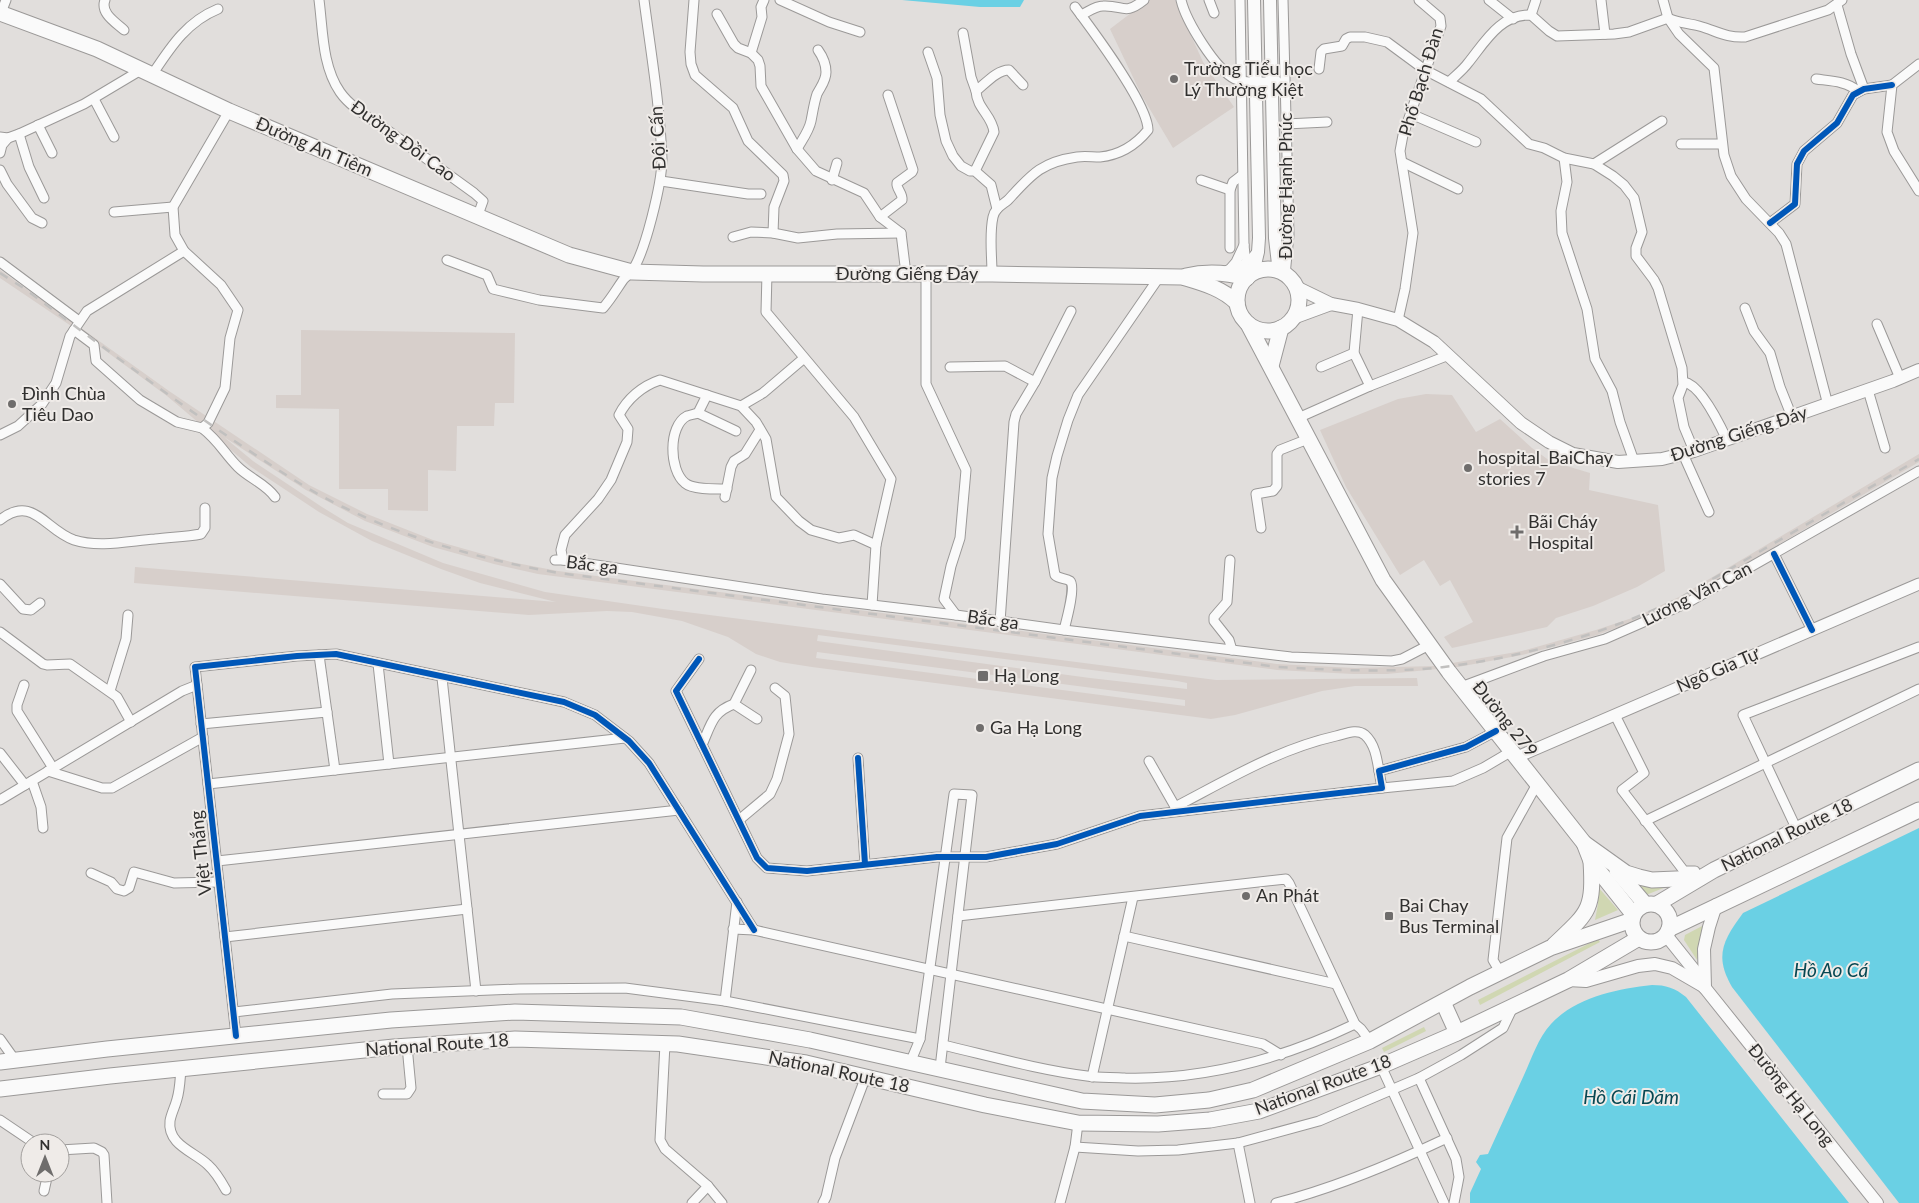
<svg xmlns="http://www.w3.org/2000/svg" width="1919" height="1203" viewBox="0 0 1919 1203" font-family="Lato,sans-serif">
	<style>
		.built { fill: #d7cfcb; fill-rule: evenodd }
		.green { fill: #d0d7b2 }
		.water { fill: #6ad0e4 }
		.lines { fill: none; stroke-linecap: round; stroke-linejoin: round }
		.minor-casing { stroke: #9b9998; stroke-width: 11 }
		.tertiary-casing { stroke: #9b9998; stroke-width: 13 }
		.secondary-casing { stroke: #9b9998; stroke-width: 14 }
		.primary-casing { stroke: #9b9998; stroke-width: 17 }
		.minor { stroke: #fafafa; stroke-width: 9 }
		.tertiary { stroke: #fafafa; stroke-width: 11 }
		.secondary { stroke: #fafafa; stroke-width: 12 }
		.primary { stroke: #fafafa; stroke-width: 15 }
		.rail { stroke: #c1c0bf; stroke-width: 2.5; stroke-dasharray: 9 9; stroke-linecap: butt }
		.cycleway-casing { stroke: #efebe8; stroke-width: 9 }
		.cycleway { stroke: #0057b8; stroke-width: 6 }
		.poi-dot { fill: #6f6d6c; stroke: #efebe8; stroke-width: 2 }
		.labels { text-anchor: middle; stroke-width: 4; stroke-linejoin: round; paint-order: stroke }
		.poi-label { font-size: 18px; fill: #31302f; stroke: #efebe8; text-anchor: start }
		.street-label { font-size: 18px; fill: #31302f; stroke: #efebe8 }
		.water-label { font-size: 19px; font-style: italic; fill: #064752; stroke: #efebe8 }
	</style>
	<rect width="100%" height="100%" fill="#e1dedc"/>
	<g class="built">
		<path d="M1148 0H1175L1203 62 1234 107 1173 148 1142 96 1110 29Z"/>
		<path d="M0 270 169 391 309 485 367 514 433 540 511 562 558 571 1277 664 1355 668 1435 666 1522 651 1596 630 1638 616 1679 597 1919 454V462L1682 601 1638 620 1597 635 1522 655 1458 667 1387 674H1353L1277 670 538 574 494 564 433 547 365 521 306 490 224 437 253 461 322 507 348 523 443 563 545 592 663 609 1216 680 1417 678 1418 686H1355L1322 691 1235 715 1211 719 812 667 780 662 756 654 728 637 682 621 632 612 607 611 529 615 134 583 135 567 556 602 480 583 441 569 372 541 319 512 251 467 167 396 80 332 0 278ZM818 635 1177 681 1187 683V689L1090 678 817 641ZM817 652 1185 700V706L816 658Z"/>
		<path d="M301 330 515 333 514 403H495L494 426H457L456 471 428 470V511L388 510V489H339V409L276 408V395H301Z"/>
		<path d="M1426 394 1452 395 1476 432 1500 419 1532 448 1550 461 1590 473 1589 490 1658 505 1665 571 1637 587 1593 606 1556 618 1547 627 1452 648 1444 637 1473 622 1450 580 1440 586 1424 560 1400 575 1346 487 1320 430 1398 399Z"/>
	</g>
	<g class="green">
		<path d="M1636 883 1666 887 1646 895Z"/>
		<path d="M1598 887 1618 910 1595 920 1598 904Z"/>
		<path d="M1706 924 1697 960 1684 940 1685 935Z"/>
		<path d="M1598 939 1600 942 1480 1005 1478 1000Z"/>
		<path d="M1424 1027 1426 1031 1384 1052 1382 1048Z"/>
	</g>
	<g class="water">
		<path d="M902 0H1024L1020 7H980Z"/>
		<path d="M1919 828V1203H1899L1732 987C1714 956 1723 940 1743 913Z"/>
		<path d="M1652 985C1666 985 1675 988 1686 997L1849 1203H1470V1193L1481 1169 1476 1162 1480 1155 1488 1154C1500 1128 1512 1101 1524 1075 1532 1058 1538 1038 1551 1024 1576 997 1617 989 1652 985Z"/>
	</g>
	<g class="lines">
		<defs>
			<g id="minor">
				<path d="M105 0C100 13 115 22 124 30"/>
				<path d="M319 0C323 30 322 66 340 92 351 108 372 119 387 130 416 151 445 172 474 193L483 201 478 215"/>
				<path d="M694 0 690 52 691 64 695 75 733 108 748 141 783 175 784 181 774 207 773 233"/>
				<path d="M780 0 829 22 860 32"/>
				<path d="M1181 0C1186 21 1215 69 1235 79 1246 84 1264 82 1277 81"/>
				<path d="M1209 0 1214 13"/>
				<path d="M1240 0 1244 245 1245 255 1251 269"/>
				<path d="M1283 0 1289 235 1285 275"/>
				<path d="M1489 0 1513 19"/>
				<path d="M1601 0 1605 34"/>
				<path d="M1663 0 1668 18 1679 34 1714 68 1724 155 1731 176 1746 199 1779 233 1786 244 1828 405"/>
				<path d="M1837 5 1851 54 1864 89"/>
				<path d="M1 13 6 0"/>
				<path d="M717 14 734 44 738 48 751 53 758 60 760 66 761 86 797 149 816 171 864 193 880 217 901 233 906 274"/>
				<path d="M1081 15C1088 12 1095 6 1103 6 1124 5 1124 16 1144 0"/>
				<path d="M1531 15 1536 0"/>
				<path d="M963 33 971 77 976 91"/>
				<path d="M928 52 937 78 940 115 946 141 953 156 961 166 970 171H975L991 185 997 209"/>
				<path d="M751 53 762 17 761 7 764 0"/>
				<path d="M1919 64 1892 85 1887 132 1894 151 1919 191"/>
				<path d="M1319 69 1321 52 1324 49 1342 46 1346 39 1350 37H1365L1387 42 1425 70 1481 99 1529 144 1544 148 1564 158 1594 164 1613 176 1624 185 1634 198 1642 232 1636 248V256L1654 280 1658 288 1682 368 1683 385 1678 398 1684 427 1694 451"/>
				<path d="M152 75C170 48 186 22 218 9"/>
				<path d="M1816 79C1831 81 1846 81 1858 91"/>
				<path d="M1449 82C1455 76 1463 70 1468 63 1485 42 1500 14 1531 15L1549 31 1557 36 1614 34 1629 32 1668 18C1678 23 1688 23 1699 26 1717 31 1726 38 1745 37L1828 10 1842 0"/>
				<path d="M94 99 114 137"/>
				<path d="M1411 114 1476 142"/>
				<path d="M1286 124 1327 122"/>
				<path d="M38 125 52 153"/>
				<path d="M19 134 29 167 44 198"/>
				<path d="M0 137 8 138 19 134 84 104 141 70"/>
				<path d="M1681 144H1722"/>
				<path d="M797 149C802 140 809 131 811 121 813 111 814 103 817 94 821 86 826 81 826 72 826 63 823 57 818 50"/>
				<path d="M0 153 2 145 8 138"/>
				<path d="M1564 158 1567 182 1561 211 1562 233 1587 309 1595 359 1612 391 1620 422 1634 461"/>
				<path d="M1402 162 1458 189"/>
				<path d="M1594 164 1662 121"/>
				<path d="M0 170 7 184 32 218 42 223"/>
				<path d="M975 171 994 132C992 115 977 109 976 91 986 83 997 70 1009 70L1023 85"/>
				<path d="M832 180 837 163"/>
				<path d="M1201 180 1230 190"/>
				<path d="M661 181 748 194H761"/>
				<path d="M114 212 173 207"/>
				<path d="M880 217 902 200C903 193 896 189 897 183L912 172 913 170 888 95"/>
				<path d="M1770 223 1795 204 1797 164 1804 151 1837 123 1853 95 1864 89 1892 85"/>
				<path d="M733 237 751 232 773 233 798 238 837 234 901 233"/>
				<path d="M1230 248V190L1233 182 1242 175"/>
				<path d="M447 260 487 275 493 289 539 300 603 308C611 299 616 290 623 280 625 277 629 275 631 272 645 255 662 182 662 159 660 106 651 53 644 0"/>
				<path d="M0 262 79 321"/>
				<path d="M1229 270 1236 262 1244 245"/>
				<path d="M767 273 766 312 854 417 891 479 876 545 872 605"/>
				<path d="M926 274V384L966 470 960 538 951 566 944 599 956 615"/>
				<path d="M992 274C992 255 989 235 993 217 995 208 1002 205 1008 200 1031 175 1041 162 1077 157 1084 156 1092 157 1100 157 1120 155 1135 146 1148 130 1148 104 1093 31 1075 7"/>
				<path d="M1745 308 1754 331 1770 353 1780 387 1792 417"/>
				<path d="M1358 309 1354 353 1370 386"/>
				<path d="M1398 320 1405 289 1413 233 1400 151 1403 135 1441 26 1440 18 1419 0"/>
				<path d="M1877 324 1900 378"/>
				<path d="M74 330 94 345 96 361 140 400 177 422 202 428 208 423 225 388 230 338 238 310 221 285 184 251 175 235 173 207 229 111"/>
				<path d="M950 367 1005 366 1035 382"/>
				<path d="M1321 367 1354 353"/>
				<path d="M1684 382C1701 385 1720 425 1727 440"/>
				<path d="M1868 390 1885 448"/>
				<path d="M707 395 698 413C695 414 690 415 687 416 668 426 669 470 685 483 693 490 717 489 727 489"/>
				<path d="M741 406 763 393 803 359"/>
				<path d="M698 413 736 431"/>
				<path d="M1298 418 1370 386 1449 355"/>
				<path d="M202 428C219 441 224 453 238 467 249 478 266 484 275 497"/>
				<path d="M0 435 18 426 42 404 56 383 70 336 87 311 184 251"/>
				<path d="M1683 454 1709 512"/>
				<path d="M725 497 731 467 734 461 745 454 760 430"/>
				<path d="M0 520C33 494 45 530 74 540 99 548 129 541 155 539 170 537 186 537 201 534L205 528V508"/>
				<path d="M1261 528 1256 494 1273 491 1277 486V454L1280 450 1308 439"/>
				<path d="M1774 554 1812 630"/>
				<path d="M555 560H563L822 599 956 615 1064 630 1291 657 1392 661 1402 659 1429 645"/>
				<path d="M563 560 561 550 565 535 598 499 611 480 627 442 628 429 619 415C627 399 642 386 660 380L741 406 756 422 766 439 776 497 799 521 811 530 839 538 854 535 876 545"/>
				<path d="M1230 560 1227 602 1214 617V621L1229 640 1232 650"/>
				<path d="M0 584 23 609 31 610 40 603"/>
				<path d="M1000 622 1014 422 1016 414 1035 382 1071 311"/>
				<path d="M1064 630C1066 622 1076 586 1070 581 1066 578 1059 579 1055 575L1048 534 1052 478 1057 456 1068 420 1078 395 1160 276"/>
				<path d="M0 632 43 664 47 665 70 664 117 697 131 722"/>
				<path d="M319 655 335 770"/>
				<path d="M699 659 676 691 757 858 767 868 807 871 937 857H986L1057 844 1140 816 1382 788 1379 771 1466 747 1496 731"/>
				<path d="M378 664 389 764"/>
				<path d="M442 678 476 991"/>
				<path d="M24 685 17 705V711L53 768"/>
				<path d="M1461 687 1544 656 1605 639 1687 603 1919 471"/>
				<path d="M110 691 126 639 128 615"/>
				<path d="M734 704 757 719"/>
				<path d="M1615 715 1644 773 1622 790 1684 871H1695"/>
				<path d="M201 724 327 712"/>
				<path d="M702 745C711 725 712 712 734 704L751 670"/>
				<path d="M0 753 25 785"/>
				<path d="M858 758 865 864"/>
				<path d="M1149 761 1177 810"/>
				<path d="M48 771 102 788H112L203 737"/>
				<path d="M32 781 41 807 43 828"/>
				<path d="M208 784 625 738"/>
				<path d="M1382 788 1453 781 1483 768 1512 751"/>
				<path d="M0 800 182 691 197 685"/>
				<path d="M1175 807C1227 780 1278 749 1336 736 1345 734 1357 728 1365 735 1375 744 1377 759 1379 771"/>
				<path d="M739 820 770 794 777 779 789 734 785 696 775 688"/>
				<path d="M1645 821 1919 689"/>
				<path d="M1797 830 1743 715 1919 647"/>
				<path d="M217 861 679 810"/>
				<path d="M91 873 111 882 117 889 124 891 129 888 134 872 174 883 219 882"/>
				<path d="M958 916 1286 879 1289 883 1355 1024 1361 1029 1370 1041"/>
				<path d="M733 929 754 930 1263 1044 1281 1055"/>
				<path d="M1124 936 1336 984"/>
				<path d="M225 937 467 909"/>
				<path d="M1500 972 1493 960 1507 838 1537 784"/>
				<path d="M725 1001 737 902"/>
				<path d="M234 1012 392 994 519 989 625 988 725 1001 920 1039"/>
				<path d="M236 1036 195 667 297 656 336 654 564 702 595 715 629 741 649 763 754 930"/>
				<path d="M0 1039 15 1060"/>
				<path d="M665 1044 660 1140 665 1149 708 1186 722 1203"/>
				<path d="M943 1045C990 1056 1039 1070 1087 1076 1099 1078 1112 1077 1125 1078 1206 1080 1282 1059 1355 1024"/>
				<path d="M910 1063 920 1039 954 794 972 795 940 1068"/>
				<path d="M1381 1066 1444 1203"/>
				<path d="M181 1069C180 1079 180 1089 177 1099 175 1107 171 1114 170 1121 167 1145 195 1152 208 1165 216 1172 221 1181 226 1190"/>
				<path d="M1092 1077 1133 897"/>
				<path d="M1419 1078 1456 1159 1459 1177 1454 1203"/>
				<path d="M383 1094H407L411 1088 407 1046"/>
				<path d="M0 1120 34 1143"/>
				<path d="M1238 1143 1250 1203"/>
				<path d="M1075 1147 1138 1151 1178 1150 1238 1143 1319 1121 1419 1078 1461 1055 1503 1028 1513 1007"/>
				<path d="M60 1150 94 1148 102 1152 104 1155 107 1203"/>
				<path d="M44 1191 48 1173"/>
				<path d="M692 1203 708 1186"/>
				<path d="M823 1203 826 1197 835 1158 866 1076"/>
				<path d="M1060 1203 1075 1147 1078 1123"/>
				<path d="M1276 1203C1335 1188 1392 1164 1447 1138"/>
			</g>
			<path id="tertiary" d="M1517 757 1919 584"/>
			<g id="secondary">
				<path d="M1270 0 1275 238 1278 264 1285 275"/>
				<path d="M1227 272 1249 264 1257 254"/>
				<path d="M1253 273 1258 252 1259 238 1254 0"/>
				<path d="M1296 287 1331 304 1358 309 1398 320 1434 342 1521 423 1549 442 1573 454 1618 462 1662 459 1694 451 1893 381 1919 370"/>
				<path d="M1293 318 1331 304"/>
				<path d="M1666 935 1694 970 1705 988 1877 1203"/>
				<path d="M1568 980 1586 981 1638 966 1655 964 1672 968 1703 986"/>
				<path d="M1705 988 1704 949 1709 927 1716 905"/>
			</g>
			<g id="primary">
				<path d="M0 13 97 49 229 111 569 255 632 272 703 274H992L1182 277C1202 283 1222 288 1237 303"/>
				<circle cx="1268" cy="300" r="31"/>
				<path d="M1186 276C1207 271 1225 272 1247 278"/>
				<path d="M1248 324 1383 580 1449 672 1584 843 1591 861 1633 914"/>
				<path d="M1271 366 1281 328"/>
				<path d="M1584 843 1626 873 1639 877 1652 880 1700 878"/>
				<path d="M1617 871 1645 904"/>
				<circle cx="1651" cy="923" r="19"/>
				<path d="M1657 904 1714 870 1919 770"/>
				<path d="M1669 929 1919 810"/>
				<path d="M1554 945C1589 912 1594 910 1591 861"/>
				<path d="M1443 1002 1457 1033"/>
				<path d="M0 1062 107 1049 391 1020 515 1012 681 1017 810 1040 1082 1101 1155 1105 1209 1100 1253 1090 1370 1041 1470 987 1550 948 1632 920"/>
				<path d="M0 1089 110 1076 394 1047 515 1039 678 1044 806 1063 985 1105 1078 1123 1158 1124 1210 1120 1259 1111 1381 1066 1457 1033 1568 980 1639 938"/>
			</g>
		</defs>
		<use href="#minor" class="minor-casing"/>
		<use href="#tertiary" class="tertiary-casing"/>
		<use href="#secondary" class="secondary-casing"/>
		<use href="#primary" class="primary-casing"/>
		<use href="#minor" class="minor"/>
		<use href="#tertiary" class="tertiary"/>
		<use href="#secondary" class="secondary"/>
		<use href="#primary" class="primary"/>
		<path class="rail" d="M0 273 25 289C95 341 164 393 236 442 271 465 305 489 343 507 411 540 484 560 559 573L1278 667C1333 670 1389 673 1444 667 1526 657 1606 633 1680 598L1919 459"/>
		<defs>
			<g id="cycleway">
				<path d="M1770 223 1795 204 1797 164 1804 151 1837 123 1853 95 1864 89 1892 85"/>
				<path d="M1774 554 1812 630"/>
				<path d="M699 659 676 691 757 858 767 868 807 871 937 857H986L1057 844 1140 816 1382 788 1379 771 1466 747 1496 731"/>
				<path d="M858 758 865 864"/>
				<path d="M236 1036 195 667 297 656 336 654 564 702 595 715 629 741 649 763 754 930"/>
			</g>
		</defs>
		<use href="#cycleway" class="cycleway-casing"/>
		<use href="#cycleway" class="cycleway"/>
	</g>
	<g class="poi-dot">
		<circle cx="1174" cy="79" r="5"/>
		<circle cx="12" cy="404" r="5"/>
		<circle cx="1468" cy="468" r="5"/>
		<path d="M1514.5 524.5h5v5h5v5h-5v5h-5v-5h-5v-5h5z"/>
		<rect x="977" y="670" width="12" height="12" rx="2.5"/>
		<circle cx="980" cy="728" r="5"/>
		<circle cx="1246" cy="896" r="5"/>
		<rect x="1384" y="911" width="10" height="10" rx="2.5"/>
	</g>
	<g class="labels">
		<g class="poi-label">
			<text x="1184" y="75">Trường Tiểu học<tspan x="1184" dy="21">Lý Thường Kiệt</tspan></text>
			<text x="22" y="400">Đình Chùa<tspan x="22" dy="21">Tiêu Dao</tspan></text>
			<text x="1478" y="464">hospital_BaiChay<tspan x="1478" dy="21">stories 7</tspan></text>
			<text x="1528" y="528">Bãi Cháy<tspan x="1528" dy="21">Hospital</tspan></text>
			<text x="994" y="682">Hạ Long</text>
			<text x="990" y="734">Ga Hạ Long</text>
			<text x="1256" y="902">An Phát</text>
			<text x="1399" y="912">Bai Chay<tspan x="1399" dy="21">Bus Terminal</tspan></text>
		</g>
		<g class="street-label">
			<text transform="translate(1421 82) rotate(-73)" y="6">Phố Bạch Đàn</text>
			<text transform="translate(658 138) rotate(-93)" y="6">Đội Cấn</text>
			<text transform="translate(403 141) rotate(36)" y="6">Đường Đồi Cao</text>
			<text transform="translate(314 147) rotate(23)" y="6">Đường An Tiêm</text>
			<text transform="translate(1286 186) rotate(-90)" y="6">Đường Hạnh Phúc</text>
			<text x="907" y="280">Đường Giếng Đáy</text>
			<text transform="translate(1739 434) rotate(-18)" y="6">Đường Giếng Đáy</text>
			<text transform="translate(592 565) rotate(7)" y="6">Bắc ga</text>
			<text transform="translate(1697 594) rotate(-27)" y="6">Lương Văn Can</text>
			<text transform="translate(993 620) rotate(8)" y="6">Bắc ga</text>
			<text transform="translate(1718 670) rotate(-23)" y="6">Ngô Gia Tự</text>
			<text transform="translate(1505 719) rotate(51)" y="6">Đường 279</text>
			<text transform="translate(1787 835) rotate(-26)" y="6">National Route 18</text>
			<text transform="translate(201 853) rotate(-96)" y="6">Việt Thắng</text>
			<text transform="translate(437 1045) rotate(-4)" y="6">National Route 18</text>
			<text transform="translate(839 1072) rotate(12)" y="6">National Route 18</text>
			<text transform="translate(1323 1085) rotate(-20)" y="6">National Route 18</text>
			<text transform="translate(1791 1095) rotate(51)" y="6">Đường Hạ Long</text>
		</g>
		<g class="water-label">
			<text x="1831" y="977">Hồ Ao Cá</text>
			<text x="1631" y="1104">Hồ Cái Dăm</text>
		</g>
	</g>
	<g transform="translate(45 1158)"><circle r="24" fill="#efebe8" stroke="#a3a09e"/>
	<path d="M0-4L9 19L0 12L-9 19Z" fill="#6f6d6c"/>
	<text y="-8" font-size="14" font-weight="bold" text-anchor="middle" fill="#31302f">N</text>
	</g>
</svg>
